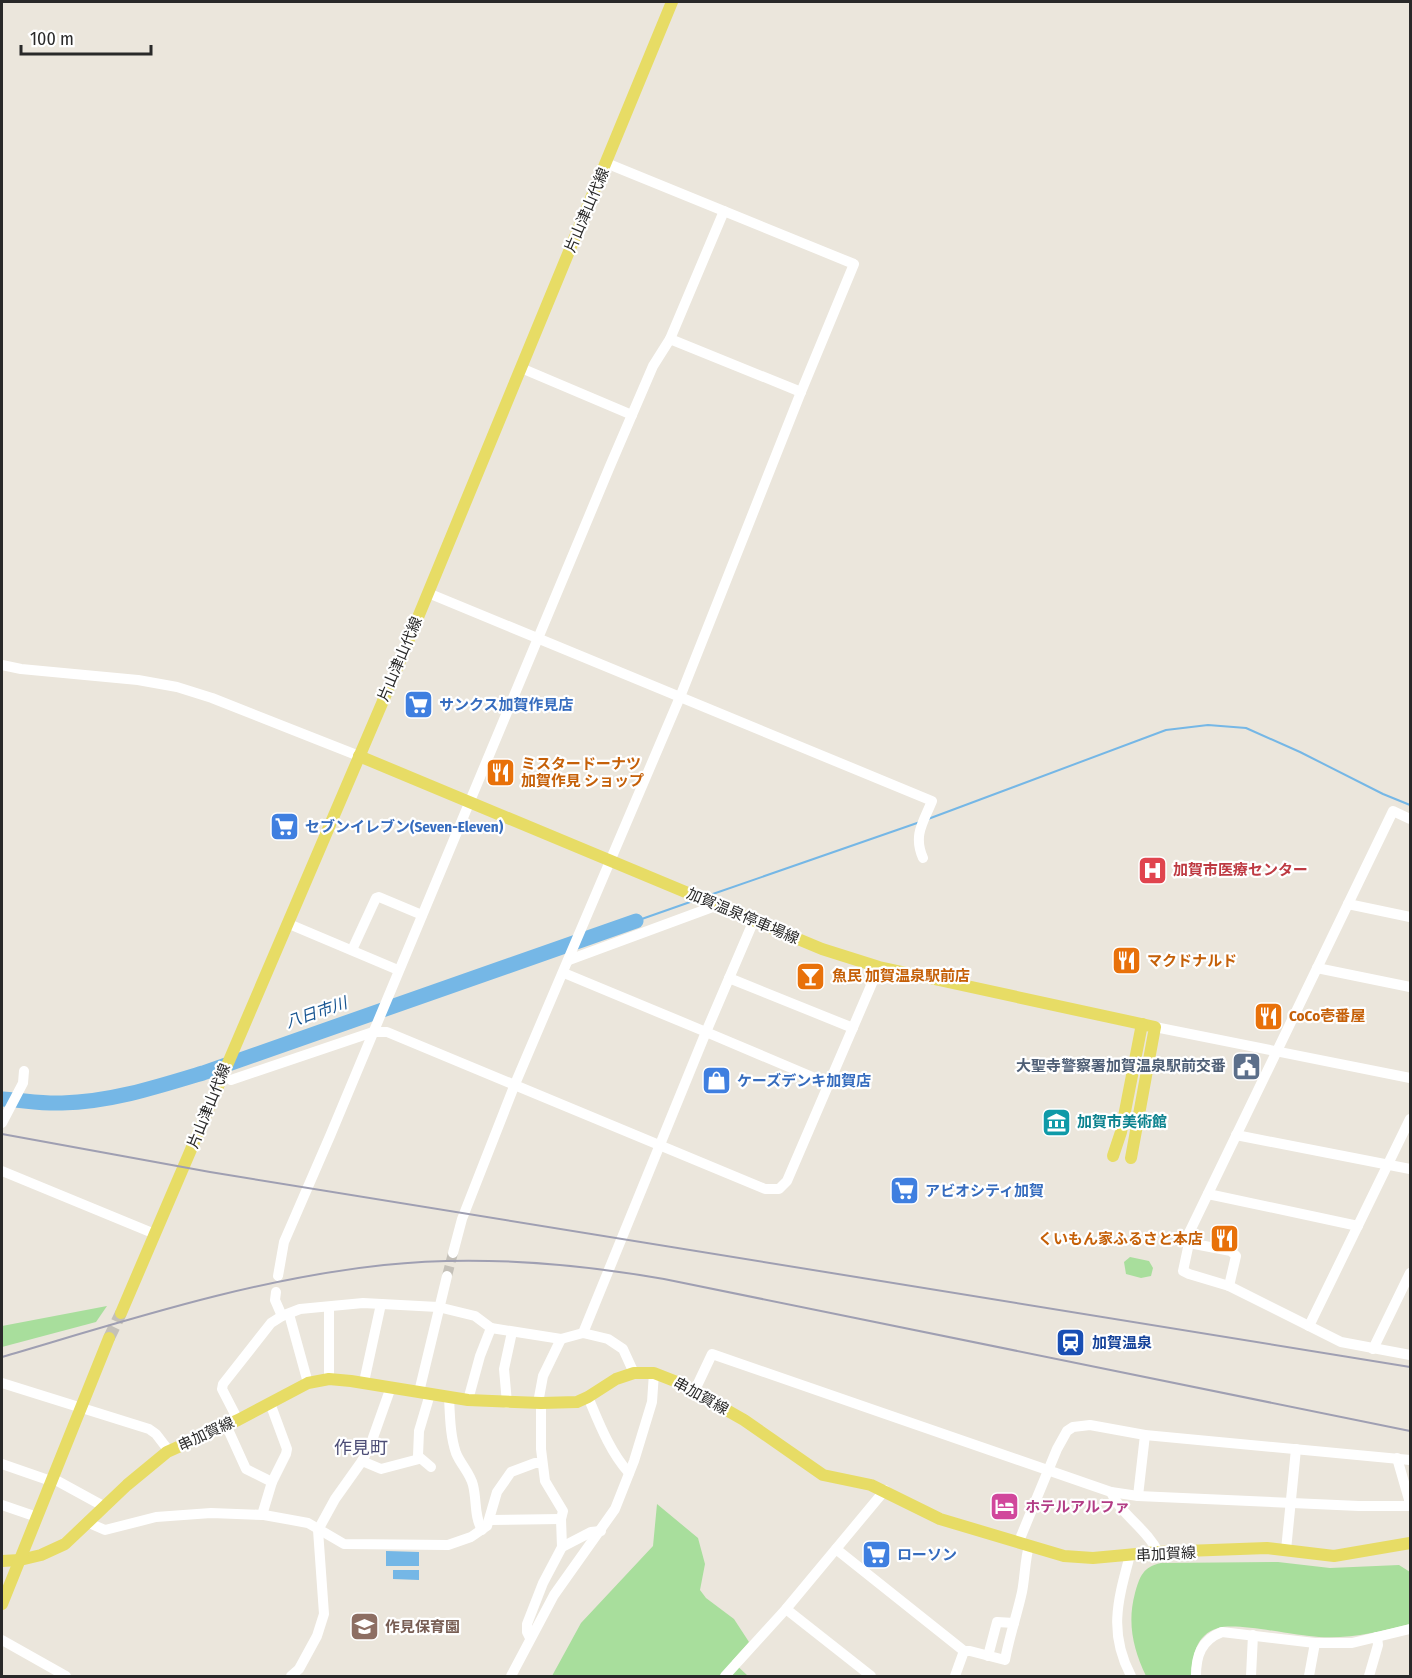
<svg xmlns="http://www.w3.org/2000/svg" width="1412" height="1678" viewBox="0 0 1412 1678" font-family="'Fira Sans Condensed','Noto Sans JP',sans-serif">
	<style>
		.green { fill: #a8de9c }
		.water { fill: #75b7e6 }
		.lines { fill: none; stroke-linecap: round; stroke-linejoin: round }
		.stream { stroke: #75b7e6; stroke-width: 2 }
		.river { stroke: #75b7e6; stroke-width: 15 }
		.minor-tunnel { stroke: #c4c0b8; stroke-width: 10; stroke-dasharray: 10 5; stroke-linecap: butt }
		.major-tunnel { stroke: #c4c0b8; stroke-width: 12; stroke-dasharray: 12 6; stroke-linecap: butt }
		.minor { stroke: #fff; stroke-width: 10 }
		.major { stroke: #e7dc65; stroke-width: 12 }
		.rail { stroke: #9f9fb2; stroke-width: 2 }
		.labels { text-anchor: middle; stroke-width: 4.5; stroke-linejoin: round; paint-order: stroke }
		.street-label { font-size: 15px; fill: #292929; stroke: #fff }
		.shop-label { font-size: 15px; font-weight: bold; fill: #366cbe; stroke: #fff; text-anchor: start }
		.food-label { font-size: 15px; font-weight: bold; fill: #c56008; stroke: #fff; text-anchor: start }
		.health-label { font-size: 15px; font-weight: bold; fill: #be3a42; stroke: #fff; text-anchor: start }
		.service-label { font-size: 15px; font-weight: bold; fill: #4e5e75; stroke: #fff; text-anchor: end }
		.culture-label { font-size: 15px; font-weight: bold; fill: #0d838f; stroke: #fff; text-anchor: start }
		.transit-label { font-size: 15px; font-weight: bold; fill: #164399; stroke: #fff; text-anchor: start }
		.hotel-label { font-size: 15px; font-weight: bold; fill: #b23c85; stroke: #fff; text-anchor: start }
		.education-label { font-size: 15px; font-weight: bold; fill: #785e54; stroke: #fff; text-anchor: start }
		.water-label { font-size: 16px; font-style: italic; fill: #165491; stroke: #fff }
		.quarter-label { font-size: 18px; fill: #4d4e77; stroke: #fff }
	</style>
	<rect width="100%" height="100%" fill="#ebe6dc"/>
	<g class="green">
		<path d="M1130 1257 1149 1261 1153 1268 1151 1276 1141 1278 1126 1274 1124 1262Z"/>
		<path d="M107 1306 96 1322 2 1347V1326Z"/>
		<path d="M657 1504 698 1538 705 1564 700 1590 706 1598 734 1619 749 1642 732 1661 748 1676H552L581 1623 653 1546Z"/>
		<path d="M1278 1562 1330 1568 1399 1565 1410 1572V1624C1380 1632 1350 1639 1319 1637 1295 1636 1237 1622 1218 1628 1195 1635 1193 1656 1191 1676H1146C1133 1649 1127 1623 1135 1593 1140 1576 1143 1567 1161 1563Z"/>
	</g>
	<g class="water">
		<path d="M386 1551 419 1552V1566H386Z"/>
		<path d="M393 1570H419V1580L393 1579Z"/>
	</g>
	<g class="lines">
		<g class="stream">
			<path d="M928 819 1166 730 1208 725 1246 728 1300 752 1383 794 1410 805"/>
			<path d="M707 896 920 822"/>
			<path d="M636 921 693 901"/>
		</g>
		<path class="river" d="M2 1099C22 1100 42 1104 62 1103 110 1102 157 1087 203 1073L636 921"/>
		<path class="minor-tunnel" d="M447 1276 453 1253"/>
		<path class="major-tunnel" d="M109 1338 121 1313"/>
		<g class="minor">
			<path d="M670 339 801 392"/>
			<path d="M521 368 632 415"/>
			<path d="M428 593 932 801C923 823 913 835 923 858"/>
			<path d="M2 665 21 669 138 680 177 687 212 698 359 756"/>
			<path d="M1410 819 1393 811 1188 1235 1189 1243 1183 1271 1189 1274 1229 1286 1341 1342 1410 1355"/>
			<path d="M1348 904 1410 917"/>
			<path d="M754 920 706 1032 829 1084"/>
			<path d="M289 924 398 970"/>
			<path d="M352 950 376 898 379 897 422 915"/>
			<path d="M569 960 718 905"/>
			<path d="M1317 968 1410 987"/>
			<path d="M564 973 706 1032 583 1333"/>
			<path d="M729 978 853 1028"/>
			<path d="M1155 1027 1410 1078"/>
			<path d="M231 1080 373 1032H387L765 1189H779L787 1181 879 967"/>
			<path d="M2 1123 23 1083 24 1071"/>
			<path d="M1236 1135 1410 1169"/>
			<path d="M2 1171 155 1234"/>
			<path d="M1208 1194 1358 1226"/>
			<path d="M1189 1243 1231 1251 1236 1256 1229 1286"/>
			<path d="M453 1253 462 1219 515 1084 680 697 801 392 854 264 606 163"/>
			<path d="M278 1276 284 1242 330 1136 610 466 653 366 670 339 724 211"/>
			<path d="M276 1292 275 1300 282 1316"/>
			<path d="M289 1314 308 1383"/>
			<path d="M1309 1326 1410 1119"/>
			<path d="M1373 1349 1410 1273"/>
			<path d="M329 1379V1307"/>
			<path d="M364 1382 381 1304"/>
			<path d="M2 1383 149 1429 156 1434 169 1451"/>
			<path d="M419 1392 447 1276"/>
			<path d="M694 1392 712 1354 1111 1492 1138 1496 1359 1506H1410"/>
			<path d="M430 1394 419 1431 418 1456 431 1467"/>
			<path d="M449 1397C450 1416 450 1435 456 1453 461 1465 470 1473 473 1485 477 1501 474 1516 482 1530"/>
			<path d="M588 1397C599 1423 610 1452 629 1473"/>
			<path d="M468 1400 480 1356 491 1328"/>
			<path d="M507 1403 504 1369 512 1332"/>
			<path d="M538 1403 543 1376 561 1339"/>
			<path d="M238 1420 222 1389 223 1384 271 1323 282 1316 300 1309 363 1303 438 1307 475 1316 491 1328 561 1339 583 1333 608 1339 623 1349 634 1373"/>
			<path d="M226 1425 246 1469 272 1482"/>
			<path d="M1397 1458 1410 1503"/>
			<path d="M362 1461 381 1469 419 1459"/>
			<path d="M2 1464 51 1481"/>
			<path d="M52 1478 105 1507"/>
			<path d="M1111 1492C1121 1515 1147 1529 1158 1552"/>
			<path d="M1138 1496 1145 1435"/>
			<path d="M2 1505 37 1517"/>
			<path d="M262 1515 272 1482 286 1454 287 1449 270 1403"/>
			<path d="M490 1520 561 1519"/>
			<path d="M89 1523 105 1530 156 1517 211 1513 264 1515 308 1523 344 1544 448 1545 471 1537 487 1526 497 1492 511 1472 535 1463H542"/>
			<path d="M1019 1541 1057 1449 1067 1431 1073 1427 1090 1425 1145 1435 1410 1460"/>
			<path d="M562 1547 591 1532 601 1531"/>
			<path d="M836 1549 964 1651H970L1005 1660C1009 1637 1017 1615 1022 1592 1025 1577 1025 1559 1029 1546"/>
			<path d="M1286 1550 1296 1449"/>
			<path d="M1130 1555C1118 1600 1108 1632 1131 1676"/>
			<path d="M786 1609 871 1676"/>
			<path d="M530 1638 527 1632V1624L543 1583 562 1547 561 1519 563 1511 545 1481 541 1449V1403"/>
			<path d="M2 1640 66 1676"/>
			<path d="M988 1656 997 1622 1014 1623"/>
			<path d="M291 1676 299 1669 317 1636 324 1614 318 1530 335 1499 362 1461 370 1446 391 1387"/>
			<path d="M511 1676 554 1595 615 1509 634 1461 652 1402 654 1373"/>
			<path d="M725 1676 786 1609 885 1490"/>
			<path d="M955 1676 964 1651"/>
			<path d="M1196 1676C1196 1656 1201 1640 1222 1632L1315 1643H1352L1410 1629"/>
			<path d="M1251 1676 1253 1635"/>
			<path d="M1309 1676 1315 1643"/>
			<path d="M1369 1676 1378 1645 1377 1637"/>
		</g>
		<g class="major">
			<path d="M359 756 822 949 879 967 1155 1027 1131 1158"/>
			<path d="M1113 1156 1121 1132 1142 1024"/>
			<path d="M121 1313 395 673 672 2"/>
			<path d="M2 1561 20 1560 41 1555 65 1544 127 1485 167 1452 238 1420 308 1383 329 1379 351 1381 468 1400 541 1403 577 1402 588 1397 616 1379 634 1373H654L677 1382 744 1420 823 1475 871 1485 940 1519 1064 1556 1093 1558 1158 1552 1267 1548 1334 1556 1410 1543"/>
			<path d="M2 1604 109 1338"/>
		</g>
		<g class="rail">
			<path d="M2 1134 210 1172 1410 1367"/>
			<path d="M2 1357C128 1320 253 1279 384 1265 477 1255 572 1263 664 1279L1410 1431"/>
		</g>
	</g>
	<defs>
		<symbol id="supermarket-square" viewBox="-11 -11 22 22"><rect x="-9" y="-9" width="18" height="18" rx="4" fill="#3f7fe0" stroke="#fff"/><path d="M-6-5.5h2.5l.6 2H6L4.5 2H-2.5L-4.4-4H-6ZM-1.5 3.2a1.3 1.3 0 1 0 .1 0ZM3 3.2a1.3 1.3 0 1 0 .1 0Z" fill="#fff"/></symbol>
		<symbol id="restaurant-square" viewBox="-11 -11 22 22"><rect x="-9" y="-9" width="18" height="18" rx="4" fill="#e8710a" stroke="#fff"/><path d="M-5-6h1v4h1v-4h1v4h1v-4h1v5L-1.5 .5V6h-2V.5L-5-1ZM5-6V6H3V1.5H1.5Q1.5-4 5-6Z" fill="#fff"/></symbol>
		<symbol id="hospital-square" viewBox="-11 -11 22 22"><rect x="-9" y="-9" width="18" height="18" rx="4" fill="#e0444e" stroke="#fff"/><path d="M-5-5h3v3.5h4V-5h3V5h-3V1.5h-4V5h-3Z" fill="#fff"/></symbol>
		<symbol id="bar-square" viewBox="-11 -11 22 22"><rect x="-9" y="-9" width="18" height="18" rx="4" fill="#e8710a" stroke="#fff"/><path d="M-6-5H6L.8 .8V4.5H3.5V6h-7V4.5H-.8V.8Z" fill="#fff"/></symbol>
		<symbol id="civic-square" viewBox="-11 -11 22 22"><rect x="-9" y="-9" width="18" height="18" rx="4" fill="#5c6f8a" stroke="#fff"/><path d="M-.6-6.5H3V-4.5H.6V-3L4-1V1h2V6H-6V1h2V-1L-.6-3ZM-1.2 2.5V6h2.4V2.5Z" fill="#fff"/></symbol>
		<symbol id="shop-square" viewBox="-11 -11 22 22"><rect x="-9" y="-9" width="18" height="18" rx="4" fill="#3f7fe0" stroke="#fff"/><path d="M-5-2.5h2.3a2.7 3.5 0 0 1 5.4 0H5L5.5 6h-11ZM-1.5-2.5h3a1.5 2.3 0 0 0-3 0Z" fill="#fff"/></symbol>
		<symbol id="museum-square" viewBox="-11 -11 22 22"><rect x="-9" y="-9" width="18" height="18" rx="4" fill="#0f9aa8" stroke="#fff"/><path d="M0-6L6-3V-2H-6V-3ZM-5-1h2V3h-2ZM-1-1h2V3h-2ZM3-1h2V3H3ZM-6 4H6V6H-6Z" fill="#fff"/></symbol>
		<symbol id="station-square" viewBox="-11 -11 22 22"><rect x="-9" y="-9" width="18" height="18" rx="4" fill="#1a4fb4" stroke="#fff"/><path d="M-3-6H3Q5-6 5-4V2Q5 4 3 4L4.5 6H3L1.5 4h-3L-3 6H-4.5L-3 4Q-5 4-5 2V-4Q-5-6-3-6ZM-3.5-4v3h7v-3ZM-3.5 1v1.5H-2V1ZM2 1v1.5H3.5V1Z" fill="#fff"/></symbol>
		<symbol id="hotel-square" viewBox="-11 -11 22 22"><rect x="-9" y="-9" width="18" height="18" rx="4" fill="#d1479c" stroke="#fff"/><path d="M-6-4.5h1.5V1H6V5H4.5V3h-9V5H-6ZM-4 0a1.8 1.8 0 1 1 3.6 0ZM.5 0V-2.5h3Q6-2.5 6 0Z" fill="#fff"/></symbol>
		<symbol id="school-square" viewBox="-11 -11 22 22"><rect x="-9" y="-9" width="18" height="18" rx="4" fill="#8d6e63" stroke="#fff"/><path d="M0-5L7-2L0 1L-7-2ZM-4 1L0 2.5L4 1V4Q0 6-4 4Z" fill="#fff"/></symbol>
	</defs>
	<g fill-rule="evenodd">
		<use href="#supermarket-square" x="402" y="688" width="33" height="33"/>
		<use href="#restaurant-square" x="484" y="756" width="33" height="33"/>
		<use href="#supermarket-square" x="268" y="810" width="33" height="33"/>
		<use href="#hospital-square" x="1136" y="854" width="33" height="33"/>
		<use href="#restaurant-square" x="1110" y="944" width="33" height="33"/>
		<use href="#bar-square" x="794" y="960" width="33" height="33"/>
		<use href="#restaurant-square" x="1252" y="1000" width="33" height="33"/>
		<use href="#civic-square" x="1230" y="1050" width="33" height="33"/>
		<use href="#shop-square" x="700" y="1064" width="33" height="33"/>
		<use href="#museum-square" x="1040" y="1106" width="33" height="33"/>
		<use href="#supermarket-square" x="888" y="1174" width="33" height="33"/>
		<use href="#restaurant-square" x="1208" y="1222" width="33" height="33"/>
		<use href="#station-square" x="1054" y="1326" width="33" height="33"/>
		<use href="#hotel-square" x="988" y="1490" width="33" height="33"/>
		<use href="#supermarket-square" x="860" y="1538" width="33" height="33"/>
		<use href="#school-square" x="348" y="1610" width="33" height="33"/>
	</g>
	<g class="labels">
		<g class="street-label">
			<text transform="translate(587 210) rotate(-67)" y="5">片山津山代線</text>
			<text transform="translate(400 659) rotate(-67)" y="5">片山津山代線</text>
			<text transform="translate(743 916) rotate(23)" y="5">加賀温泉停車場線</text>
			<text transform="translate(209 1106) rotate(-68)" y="5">片山津山代線</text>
			<text transform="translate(701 1396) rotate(29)" y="5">串加賀線</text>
			<text transform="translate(206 1434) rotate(-25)" y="5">串加賀線</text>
			<text transform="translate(1166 1554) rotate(-3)" y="5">串加賀線</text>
		</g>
		<g class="shop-label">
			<text x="439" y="710">サンクス加賀作見店</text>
			<text x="305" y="832">セブンイレブン(Seven-Eleven)</text>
			<text x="737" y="1086">ケーズデンキ加賀店</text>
			<text x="925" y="1196">アビオシティ加賀</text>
			<text x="897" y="1560">ローソン</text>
		</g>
		<g class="food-label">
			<text x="521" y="769">ミスタードーナツ<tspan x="521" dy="17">加賀作見 ショップ</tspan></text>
			<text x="1147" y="966">マクドナルド</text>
			<text x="832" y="981">魚民 加賀温泉駅前店</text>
			<text x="1289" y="1021">CoCo壱番屋</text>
			<text x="1203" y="1244" text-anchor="end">くいもん家ふるさと本店</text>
		</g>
		<g class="health-label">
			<text x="1173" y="875">加賀市医療センター</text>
		</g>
		<g class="service-label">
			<text x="1226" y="1071">大聖寺警察署加賀温泉駅前交番</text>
		</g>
		<g class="culture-label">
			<text x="1077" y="1127">加賀市美術館</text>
		</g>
		<g class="transit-label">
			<text x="1092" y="1348">加賀温泉</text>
		</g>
		<g class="hotel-label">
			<text x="1025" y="1512">ホテルアルファ</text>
		</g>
		<g class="education-label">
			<text x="385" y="1632">作見保育園</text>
		</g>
		<g class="water-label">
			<text transform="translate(316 1012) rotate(-19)" y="6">八日市川</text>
		</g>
		<g class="quarter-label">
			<text x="361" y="1454">作見町</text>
		</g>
	</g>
	<rect width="1412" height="1678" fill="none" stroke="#292929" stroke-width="6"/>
	<path d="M21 45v9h130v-9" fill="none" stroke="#292929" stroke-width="3"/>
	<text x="30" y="45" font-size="18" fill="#292929" stroke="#ffffff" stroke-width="4.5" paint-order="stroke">100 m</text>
</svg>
